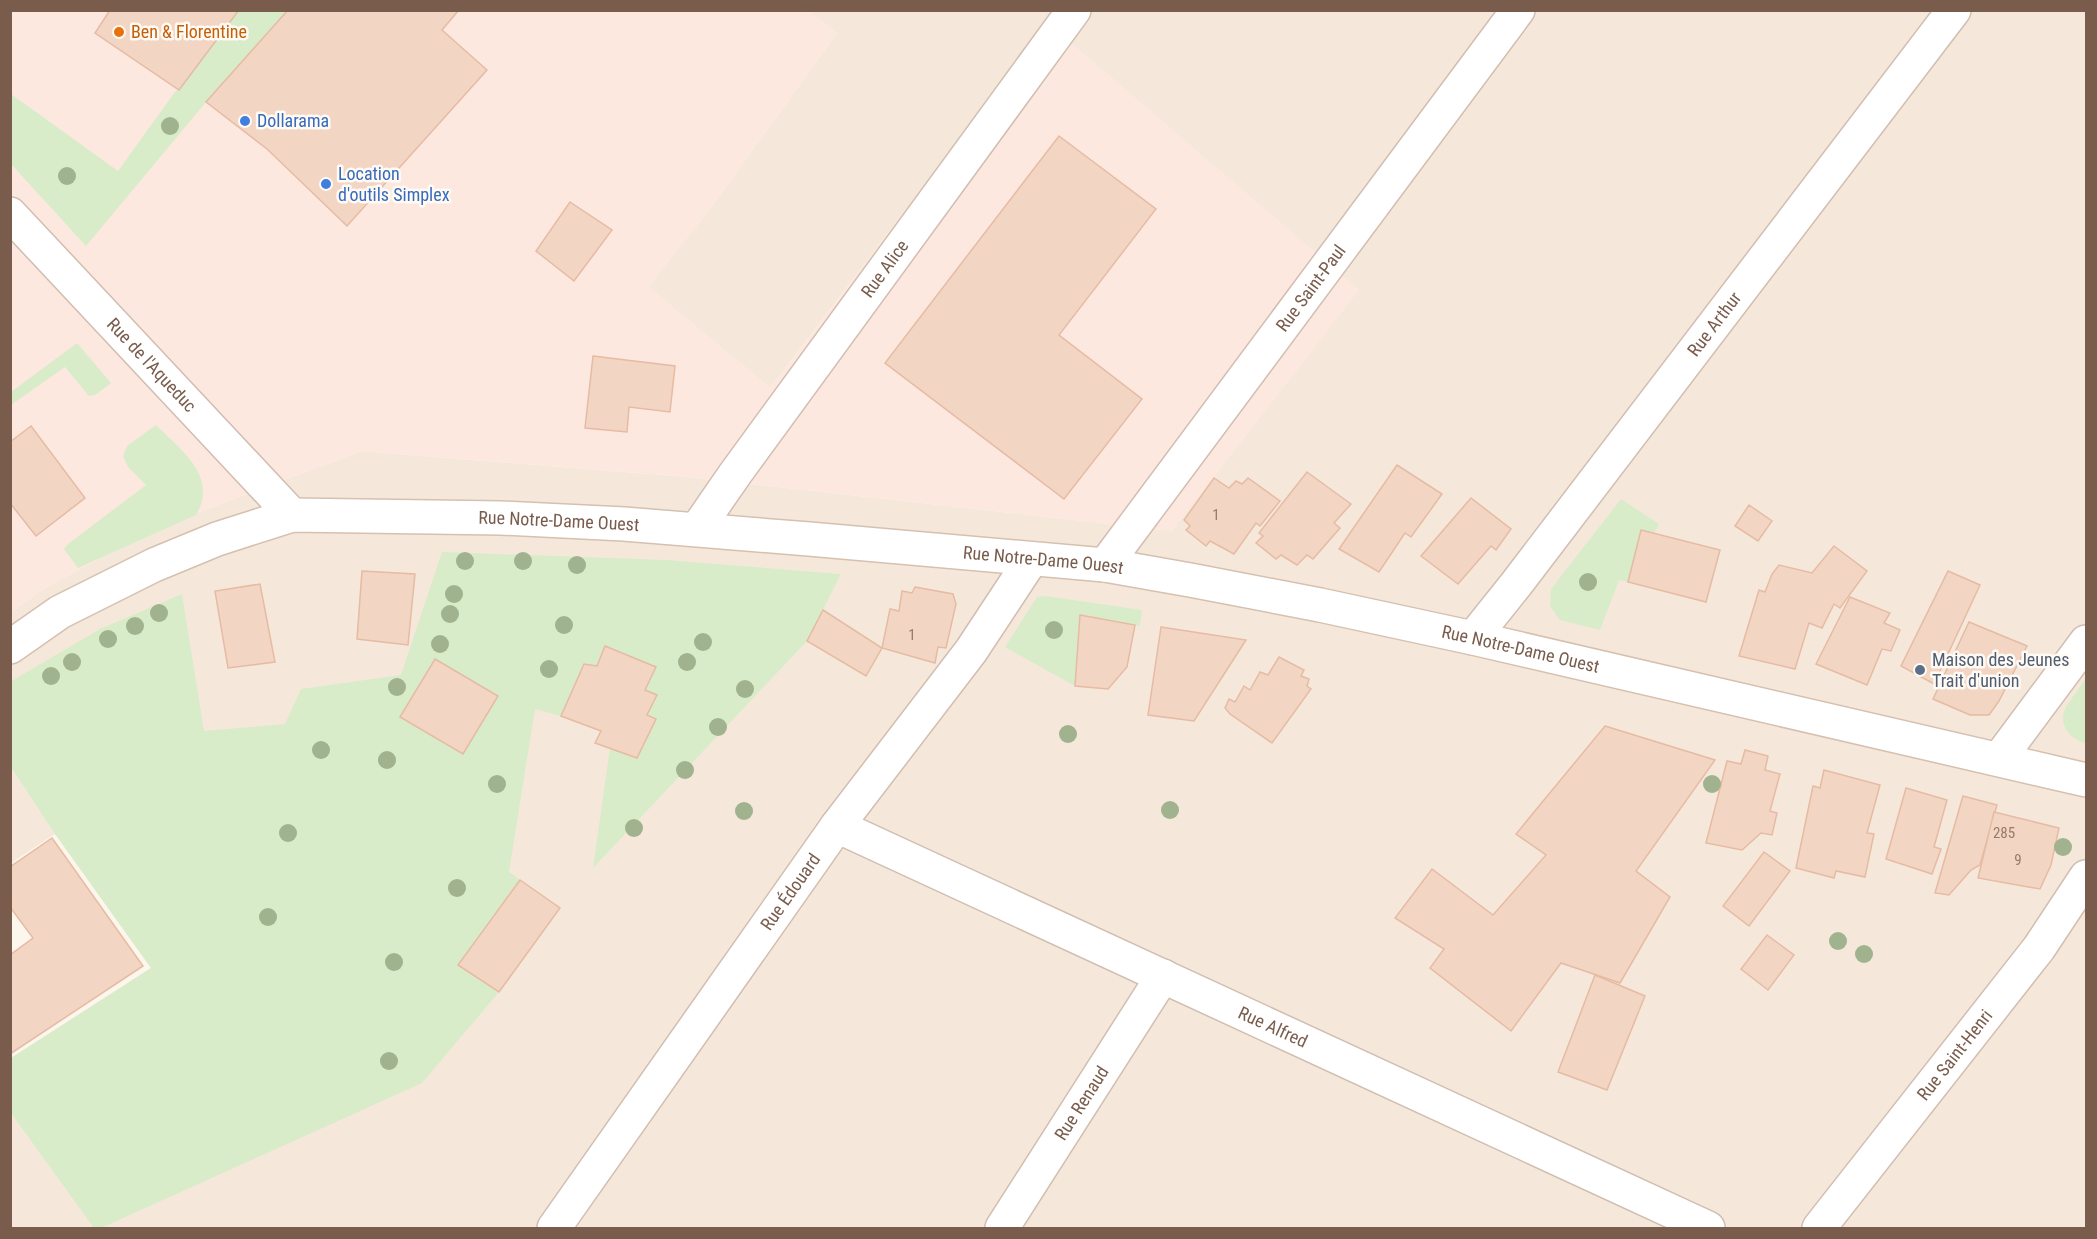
<svg xmlns="http://www.w3.org/2000/svg" width="2097" height="1239" viewBox="0 0 2097 1239" font-family="'Roboto Condensed',sans-serif">
	<style>
		.residential { fill: #f5e8da }
		.commercial { fill: #fde8e0 }
		.green { fill: #d8ecc9 }
		.building { fill: #f3d5c3; stroke: #e6bba3; stroke-width: 1.5 }
		.lines { fill: none; stroke-linecap: round; stroke-linejoin: round }
		.street-casing { stroke: #d1beb0; stroke-width: 36 }
		.secondary-casing { stroke: #d6c0b0; stroke-width: 36 }
		.street { stroke: #fff; stroke-width: 33 }
		.secondary { stroke: #fff; stroke-width: 33 }
		.tree { fill: #a0b28e }
		.food-dot { fill: #e8710a; stroke: #fffaf3; stroke-width: 2 }
		.shop-dot { fill: #3f7fe0; stroke: #fffaf3; stroke-width: 2 }
		.service-dot { fill: #5c6f8a; stroke: #fffaf3; stroke-width: 2 }
		.labels { text-anchor: middle; stroke-width: 5; stroke-linejoin: round; paint-order: stroke }
		.number-label { font-size: 15px; fill: #987a6a }
		.food-label { font-size: 18px; fill: #c56008; stroke: #fffaf3; text-anchor: start }
		.shop-label { font-size: 18px; fill: #366cbe; stroke: #fffaf3; text-anchor: start }
		.street-label { font-size: 18px; fill: #7a5c4d; stroke: #fffaf3 }
		.service-label { font-size: 18px; fill: #4e5e75; stroke: #fffaf3; text-anchor: start }
	</style>
	<rect width="100%" height="100%" fill="#fdf6ec"/>
	<path class="residential" d="M808 11H2086V1228H11V1058L151 968 55 834 11 863V612L45 588 126 544 194 514 361 451 687 477 1173 531 1048 23 770 388 648 287 712 206 837 33Z"/>
	<path class="commercial" d="M11 11H808L837 33 712 206 649 287 770 388 1048 23 1359 290 1172 531 687 477 361 451 194 514 126 544 45 588 11 612Z"/>
	<g class="green">
		<path d="M239 11H288L206 102 86 246 11 164V94L118 171 172 96Z"/>
		<path d="M77 343 111 383 95 395 89 396 65 367 11 405V392Z"/>
		<path d="M156 425C181 450 219 477 196 515L78 568 64 549 68 544 146 485 128 467 123 456 127 446Z"/>
		<path d="M1621 499 1659 524 1654 534 1641 531 1628 582 1619 580 1600 630 1560 620 1550 606 1551 589Z"/>
		<path d="M442 552 666 560 841 574 807 641 593 868 610 748 637 758 656 719 647 715 657 695 645 690 656 667 605 647 597 666 584 664 561 716 535 709 509 872 520 880 458 965 499 992 422 1083 101 1228H94L11 1113V1058L151 968 55 834 11 767 10 682 100 629 182 594 204 731 285 724 301 689 401 675Z"/>
		<path d="M1045 596 1142 610 1140 626 1081 615 1075 686 1005 647 1037 597Z"/>
		<path d="M2086 678V743C2070 740 2057 724 2066 707 2072 697 2080 687 2086 678Z"/>
	</g>
	<g class="building">
		<path d="M110 10H239L179 90 95 33Z"/>
		<path d="M288 10H459L442 30 487 70 347 226 267 149 206 102Z"/>
		<path d="M1059 136 1156 209 1059 335 1142 399 1064 499 885 363Z"/>
		<path d="M570 202 612 230 574 281 536 251Z"/>
		<path d="M593 356 675 366 670 412 629 407 627 432 585 428Z"/>
		<path d="M31 426 85 498 36 536 10 503V442Z"/>
		<path d="M1397 465 1442 494 1411 537 1405 533 1379 572 1339 549Z"/>
		<path d="M1307 472 1351 504 1334 523 1340 528 1313 559 1307 555 1297 565 1281 555 1276 559 1256 543 1263 536 1259 533Z"/>
		<path d="M1214 478 1229 488 1236 481 1242 484 1248 478 1280 501 1260 526 1256 523 1234 554 1210 541 1206 546 1186 530 1190 526 1184 520Z"/>
		<path d="M1471 498 1511 529 1496 550 1491 546 1458 584 1421 556Z"/>
		<path d="M1749 505 1772 521 1758 541 1735 526Z"/>
		<path d="M1641 530 1720 550 1706 602 1628 582Z"/>
		<path d="M1834 546 1867 571 1840 608 1834 604 1822 628 1809 623 1795 669 1739 656 1759 590 1765 592 1772 574 1779 565 1812 573Z"/>
		<path d="M362 571 415 574 408 645 357 639Z"/>
		<path d="M1948 571 1980 585 1934 684 1901 666Z"/>
		<path d="M260 584 275 662 228 668 215 591Z"/>
		<path d="M915 587 953 594 956 604 946 648 938 647 935 663 882 648 890 609 899 611 902 591 912 593Z"/>
		<path d="M1850 597 1890 613 1884 623 1900 630 1891 651 1882 649 1867 685 1816 664Z"/>
		<path d="M823 610 882 648 866 676 807 641Z"/>
		<path d="M1080 615 1135 625 1127 667 1108 689 1075 686Z"/>
		<path d="M1969 622 2027 646 1999 701 1989 715H1970L1933 699Z"/>
		<path d="M1161 627 1246 640 1194 721 1148 715Z"/>
		<path d="M605 646 656 667 645 690 657 695 647 715 656 719 637 758 595 743 601 731 561 716 584 664 597 666Z"/>
		<path d="M1279 657 1304 670 1301 676 1309 679 1307 686 1311 689 1272 743 1230 714 1225 708 1229 699 1235 702 1244 686 1250 690 1260 672 1268 675Z"/>
		<path d="M435 659 498 696 463 754 400 717Z"/>
		<path d="M1605 726 1715 760 1636 871 1670 897 1620 983 1561 963 1511 1031 1430 968 1444 949 1395 918 1432 869 1493 915 1546 855 1516 834Z"/>
		<path d="M1745 750 1768 756 1765 770 1780 774 1770 811 1777 813 1772 835 1761 833 1742 850 1706 843 1727 761 1741 764Z"/>
		<path d="M1824 770 1880 785 1867 833 1874 834 1865 877 1836 871 1834 878 1796 868 1813 786 1820 788Z"/>
		<path d="M1906 788 1947 800 1934 847 1941 849 1932 874 1886 859Z"/>
		<path d="M1963 796 1997 805 1980 865 1971 870 1949 895 1935 893Z"/>
		<path d="M1994 812 2059 828 2051 865 2040 889 1978 878Z"/>
		<path d="M52 838 143 966 10 1054V955L33 938 10 907V867Z"/>
		<path d="M1764 852 1790 871 1749 926 1723 906Z"/>
		<path d="M520 880 560 908 499 992 458 965Z"/>
		<path d="M1767 935 1794 955 1768 990 1741 969Z"/>
		<path d="M1595 975 1645 996 1607 1090 1558 1072Z"/>
	</g>
	<g class="lines">
		<defs>
			<g id="street">
				<path id="s1" d="M10 214 292 515"/>
				<path id="s2" d="M697 529 735 474 1074 10"/>
				<path id="s3" d="M1105 565 1518 10"/>
				<path id="s4" d="M1473 638 1517 583 1954 10"/>
				<path d="M1999 759 2086 642"/>
				<path id="s5" d="M837 826 1708 1228"/>
				<path id="s6" d="M554 1228 837 826 971 651 1031 560"/>
				<path id="s7" d="M1002 1228 1163 976"/>
				<path id="s8" d="M1819 1228 2039 948 2086 877"/>
			</g>
			<g id="secondary">
				<path id="s9" d="M10 647 60 612 154 565 217 539 292 515 501 518 624 524 809 539 1105 565 1190 580 1320 605 1473 638 2086 780"/>
			</g>
		</defs>
		<use href="#street" class="street-casing"/>
		<use href="#secondary" class="secondary-casing"/>
		<use href="#street" class="street"/>
		<use href="#secondary" class="secondary"/>
	</g>
	<g class="tree">
		<circle cx="170" cy="126" r="9"/>
		<circle cx="67" cy="176" r="9"/>
		<circle cx="465" cy="561" r="9"/>
		<circle cx="523" cy="561" r="9"/>
		<circle cx="577" cy="565" r="9"/>
		<circle cx="1588" cy="582" r="9"/>
		<circle cx="454" cy="594" r="9"/>
		<circle cx="159" cy="613" r="9"/>
		<circle cx="450" cy="614" r="9"/>
		<circle cx="564" cy="625" r="9"/>
		<circle cx="135" cy="626" r="9"/>
		<circle cx="1054" cy="630" r="9"/>
		<circle cx="108" cy="639" r="9"/>
		<circle cx="703" cy="642" r="9"/>
		<circle cx="440" cy="644" r="9"/>
		<circle cx="72" cy="662" r="9"/>
		<circle cx="687" cy="662" r="9"/>
		<circle cx="549" cy="669" r="9"/>
		<circle cx="51" cy="676" r="9"/>
		<circle cx="397" cy="687" r="9"/>
		<circle cx="745" cy="689" r="9"/>
		<circle cx="718" cy="727" r="9"/>
		<circle cx="1068" cy="734" r="9"/>
		<circle cx="321" cy="750" r="9"/>
		<circle cx="387" cy="760" r="9"/>
		<circle cx="685" cy="770" r="9"/>
		<circle cx="497" cy="784" r="9"/>
		<circle cx="1712" cy="784" r="9"/>
		<circle cx="1170" cy="810" r="9"/>
		<circle cx="744" cy="811" r="9"/>
		<circle cx="634" cy="828" r="9"/>
		<circle cx="288" cy="833" r="9"/>
		<circle cx="2063" cy="847" r="9"/>
		<circle cx="457" cy="888" r="9"/>
		<circle cx="268" cy="917" r="9"/>
		<circle cx="1838" cy="941" r="9"/>
		<circle cx="1864" cy="954" r="9"/>
		<circle cx="394" cy="962" r="9"/>
		<circle cx="389" cy="1061" r="9"/>
	</g>
	<circle class="food-dot" cx="119" cy="32" r="6"/>
	<g class="shop-dot">
		<circle cx="245" cy="121" r="6"/>
		<circle cx="326" cy="184" r="6"/>
	</g>
	<circle class="service-dot" cx="1920" cy="670" r="6"/>
	<g class="labels">
		<g class="number-label">
			<text x="1216" y="520">1</text>
			<text x="912" y="640">1</text>
			<text x="2004" y="838">285</text>
			<text x="2018" y="865">9</text>
		</g>
		<g class="food-label">
			<text x="131" y="38">Ben &amp; Florentine</text>
		</g>
		<g class="shop-label">
			<text x="257" y="127">Dollarama</text>
			<text x="338" y="180">Location<tspan x="338" dy="21">d'outils Simplex</tspan></text>
		</g>
		<g class="street-label">
			<text dy="6" stroke="none"><textPath href="#s2" startOffset="321">Rue Alice</textPath></text>
			<text dy="6" stroke="none"><textPath href="#s3" startOffset="345">Rue Saint-Paul</textPath></text>
			<text dy="6" stroke="none"><textPath href="#s4" startOffset="396">Rue Arthur</textPath></text>
			<text dy="6" stroke="none"><textPath href="#s1" startOffset="207">Rue de l'Aqueduc</textPath></text>
			<text dy="6" stroke="none"><textPath href="#s9" startOffset="580">Rue Notre-Dame Ouest</textPath></text>
			<text dy="6" stroke="none"><textPath href="#s9" startOffset="1066">Rue Notre-Dame Ouest</textPath></text>
			<text dy="6" stroke="none"><textPath href="#s9" startOffset="1552">Rue Notre-Dame Ouest</textPath></text>
			<text dy="6" stroke="none"><textPath href="#s6" startOffset="411">Rue Édouard</textPath></text>
			<text dy="6" stroke="none"><textPath href="#s5" startOffset="480">Rue Alfred</textPath></text>
			<text dy="6" stroke="none"><textPath href="#s8" startOffset="220">Rue Saint-Henri</textPath></text>
			<text dy="6" stroke="none"><textPath href="#s7" startOffset="148">Rue Renaud</textPath></text>
		</g>
		<g class="service-label">
			<text x="1932" y="666">Maison des Jeunes<tspan x="1932" dy="21">Trait d'union</tspan></text>
		</g>
	</g>
	<rect width="2097" height="1239" fill="none" stroke="#7a5c4d" stroke-width="24"/>
</svg>
